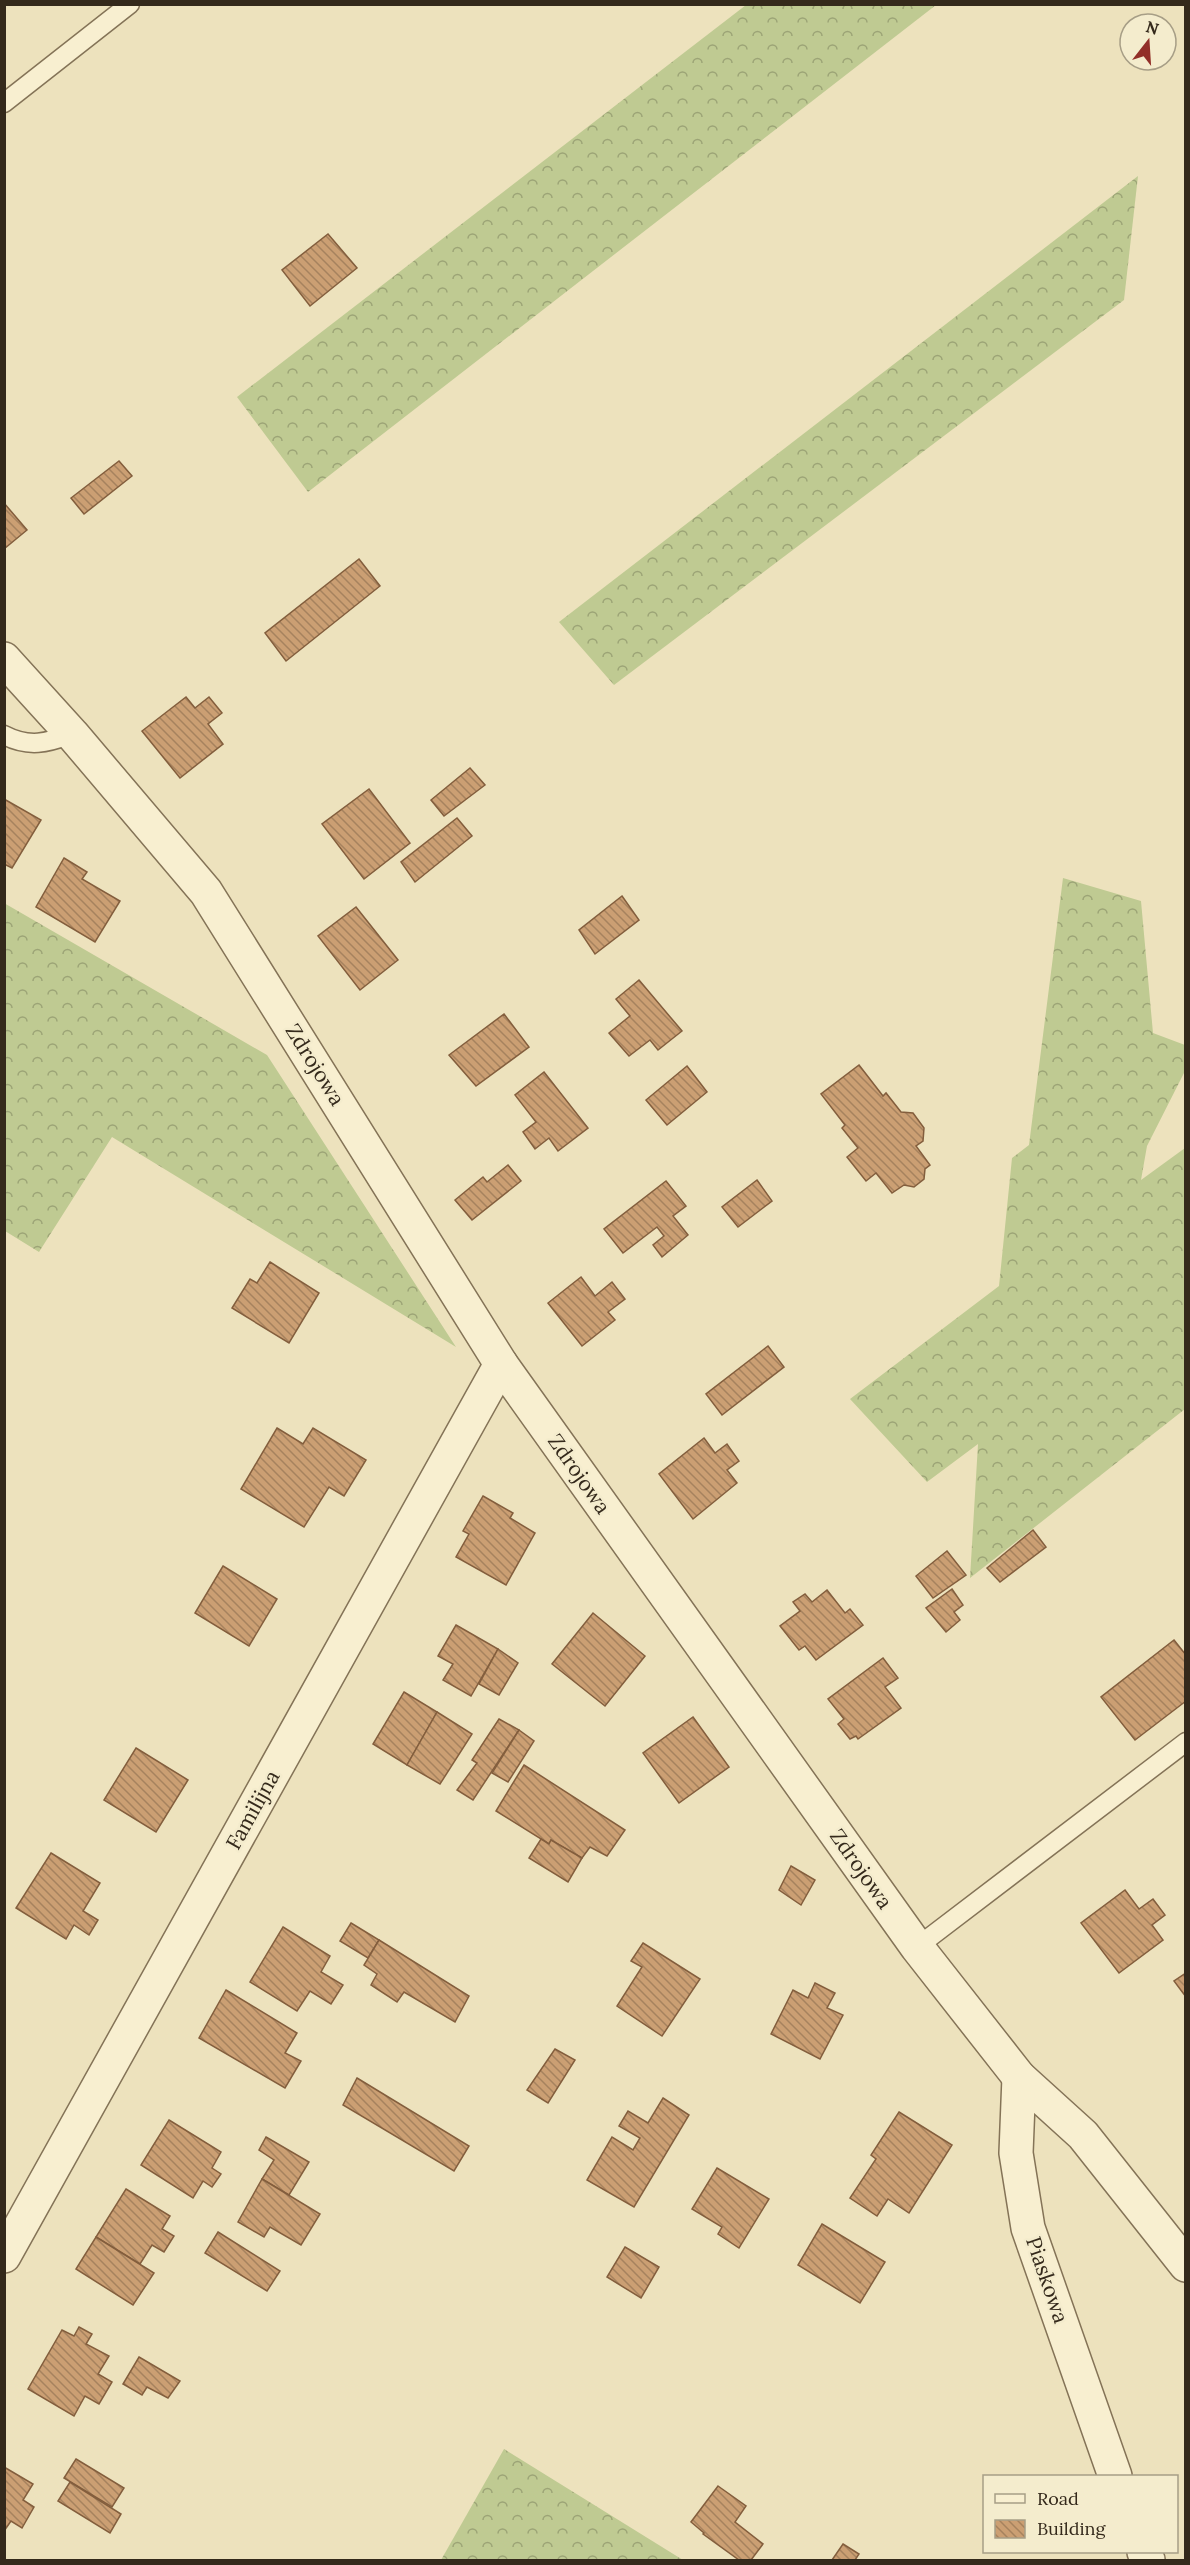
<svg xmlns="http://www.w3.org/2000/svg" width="1190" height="2565" viewBox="0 0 1190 2565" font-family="Lora,serif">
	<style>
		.forest { fill: url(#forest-crowns) }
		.building { fill: url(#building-back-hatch); stroke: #835e3d; stroke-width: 1.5 }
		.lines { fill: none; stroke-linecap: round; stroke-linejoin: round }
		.service-casing { stroke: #847357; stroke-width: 21 }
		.minor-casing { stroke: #847357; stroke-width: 36 }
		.service { stroke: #f8efd0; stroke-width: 18 }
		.minor { stroke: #f8efd0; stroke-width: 33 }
		.labels { text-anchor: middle; stroke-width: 5; stroke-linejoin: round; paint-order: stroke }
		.street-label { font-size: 21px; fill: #34291b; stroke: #f4eccd }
	</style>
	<defs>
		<pattern id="forest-crowns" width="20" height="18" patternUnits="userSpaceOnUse" patternTransform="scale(1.5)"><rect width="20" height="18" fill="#bfca92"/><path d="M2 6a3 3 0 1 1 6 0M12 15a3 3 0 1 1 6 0" fill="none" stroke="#9ca476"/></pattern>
		<pattern id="building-back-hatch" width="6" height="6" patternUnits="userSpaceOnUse" patternTransform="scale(1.5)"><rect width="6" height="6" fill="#cb9f73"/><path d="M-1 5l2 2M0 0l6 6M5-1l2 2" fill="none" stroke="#a6825e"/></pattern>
	</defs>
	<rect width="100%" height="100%" fill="#ede2bd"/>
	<g class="forest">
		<path d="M746 5H936L308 492 237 397Z"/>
		<path d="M1138 176 1124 300 614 685 559 622Z"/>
		<path d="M1063 878 1141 901 1153 1033 1185 1045V1071L1147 1146 1141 1180 1185 1148V1409L970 1578 978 1444 927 1482 850 1399 999 1286 1012 1158 1029 1145Z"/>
		<path d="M4 903 267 1055 456 1347 112 1137 39 1252 5 1231Z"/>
		<path d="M504 2449 683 2560H441Z"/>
	</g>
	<g class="building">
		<path d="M328 234 357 268 310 306 282 270Z"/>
		<path d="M119 461 132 476 84 514 71 498Z"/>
		<path d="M4 503 27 530 4 549Z"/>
		<path d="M359 559 380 586 286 661 265 633Z"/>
		<path d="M186 697 195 708 209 697 222 713 208 724 223 744 180 778 142 731Z"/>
		<path d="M470 768 485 785 444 816 431 800Z"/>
		<path d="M369 789 410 843 364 879 322 824Z"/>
		<path d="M4 799 41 820 12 868 4 864Z"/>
		<path d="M457 818 472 836 415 882 401 862Z"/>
		<path d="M64 858 87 872 82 879 120 901 95 942 36 907Z"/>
		<path d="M622 896 639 920 595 954 579 930Z"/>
		<path d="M356 907 398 960 360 990 318 936Z"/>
		<path d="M639 980 682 1031 658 1050 650 1040 629 1056 609 1033 630 1016 616 999Z"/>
		<path d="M504 1014 529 1047 476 1086 449 1055Z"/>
		<path d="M859 1065 883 1096 886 1093 901 1112 913 1113 924 1128 923 1141 916 1146 930 1165 925 1169 924 1179 914 1187 904 1185 892 1193 876 1173 866 1181 847 1157 858 1148 842 1128 845 1125 821 1094Z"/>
		<path d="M687 1066 707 1092 667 1125 646 1100Z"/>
		<path d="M544 1072 588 1128 558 1151 549 1138 535 1149 523 1132 536 1122 515 1095Z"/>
		<path d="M508 1165 521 1181 472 1220 455 1200 483 1177 487 1182Z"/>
		<path d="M757 1180 772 1201 738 1227 722 1207Z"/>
		<path d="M666 1181 686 1206 673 1216 688 1235 662 1257 653 1245 664 1236 657 1227 623 1253 604 1229Z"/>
		<path d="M270 1262 319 1293 289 1343 232 1308 250 1279 257 1283Z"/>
		<path d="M581 1277 595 1296 612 1282 625 1299 608 1312 615 1320 582 1346 548 1303Z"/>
		<path d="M768 1346 784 1367 722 1415 706 1394Z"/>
		<path d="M277 1428 303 1444 313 1428 366 1460 344 1496 329 1487 304 1527 241 1489Z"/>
		<path d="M704 1438 715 1453 727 1444 739 1461 727 1470 737 1483 693 1519 659 1474Z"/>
		<path d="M483 1496 513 1513 510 1518 535 1533 506 1585 456 1557 469 1534 463 1531Z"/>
		<path d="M1033 1530 1046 1547 1000 1582 987 1568Z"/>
		<path d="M947 1551 966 1575 933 1598 916 1576Z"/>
		<path d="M223 1566 277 1599 249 1646 195 1613Z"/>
		<path d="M952 1589 963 1605 954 1612 960 1620 946 1632 926 1608Z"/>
		<path d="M827 1590 845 1613 850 1609 863 1625 816 1660 805 1646 799 1650 780 1626 800 1611 793 1602 805 1594 812 1602Z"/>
		<path d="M593 1613 645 1656 605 1706 552 1664Z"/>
		<path d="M456 1625 498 1649 471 1696 443 1680 453 1664 438 1656Z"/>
		<path d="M1174 1640 1186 1655V1701L1135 1740 1101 1697Z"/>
		<path d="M498 1649 518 1663 499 1695 479 1684Z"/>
		<path d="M883 1658 898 1678 885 1687 901 1708 858 1739 856 1736 850 1739 838 1724 844 1719 828 1699Z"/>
		<path d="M404 1692 437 1712 407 1765 373 1744Z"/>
		<path d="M437 1712 472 1734 440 1784 407 1765Z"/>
		<path d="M693 1717 729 1767 679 1803 643 1753Z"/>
		<path d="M499 1719 519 1730 473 1800 457 1790 477 1763 472 1760Z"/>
		<path d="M519 1730 534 1741 508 1782 492 1773Z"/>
		<path d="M136 1748 188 1780 156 1832 104 1800Z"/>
		<path d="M524 1765 625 1830 607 1856 590 1847 582 1858 551 1840 549 1844 496 1811Z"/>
		<path d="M541 1839 549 1844 551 1840 582 1858 568 1882 529 1858Z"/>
		<path d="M51 1853 100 1883 83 1911 98 1920 89 1935 74 1925 66 1939 16 1908Z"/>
		<path d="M791 1866 815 1880 801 1905 779 1890Z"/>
		<path d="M1125 1890 1139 1909 1153 1899 1165 1915 1152 1925 1163 1940 1119 1973 1081 1923Z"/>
		<path d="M351 1923 379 1940 368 1958 340 1941Z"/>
		<path d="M283 1927 330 1956 321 1972 343 1985 331 2004 310 1991 297 2011 250 1982Z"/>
		<path d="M379 1940 469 1996 455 2022 404 1992 397 2002 371 1985 377 1974 364 1965Z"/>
		<path d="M643 1943 700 1979 662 2036 617 2006 642 1967 631 1961Z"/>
		<path d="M1186 1973V1997L1174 1981Z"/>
		<path d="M815 1983 835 1993 827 2008 843 2015 820 2059 771 2034 793 1990 808 1998Z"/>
		<path d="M226 1990 297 2033 285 2053 301 2061 285 2088 199 2038Z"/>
		<path d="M555 2049 575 2060 548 2103 527 2090Z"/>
		<path d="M357 2078 469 2146 454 2171 343 2105Z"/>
		<path d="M663 2098 689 2115 634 2207 587 2180 612 2137 633 2150 640 2138 619 2126 628 2111 648 2123Z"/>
		<path d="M899 2112 952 2145 909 2213 888 2199 877 2216 850 2198 876 2159 871 2155Z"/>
		<path d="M169 2120 221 2152 212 2168 221 2174 212 2187 203 2181 193 2198 141 2165Z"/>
		<path d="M266 2137 309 2162 289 2195 262 2179 274 2160 259 2150Z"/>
		<path d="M717 2168 769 2199 739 2248 718 2234 722 2227 692 2209Z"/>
		<path d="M262 2179 320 2214 301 2245 270 2227 264 2237 238 2222Z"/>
		<path d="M126 2189 170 2216 162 2229 174 2236 164 2252 152 2245 140 2264 96 2237Z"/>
		<path d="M822 2224 885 2262 860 2303 798 2265Z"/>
		<path d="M218 2232 280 2271 267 2291 205 2253Z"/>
		<path d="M96 2237 154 2273 133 2305 76 2269Z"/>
		<path d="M625 2247 659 2267 641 2298 607 2277Z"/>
		<path d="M79 2327 92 2334 86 2344 109 2356 98 2374 112 2382 99 2404 85 2396 74 2416 28 2389 62 2330 74 2336Z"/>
		<path d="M139 2357 180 2381 168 2398 147 2387 142 2395 123 2384Z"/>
		<path d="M76 2459 124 2488 112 2507 64 2478Z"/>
		<path d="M4 2467 33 2484 23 2500 34 2507 22 2528 11 2521 4 2531Z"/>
		<path d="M70 2482 121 2514 110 2533 58 2501Z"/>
		<path d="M718 2486 746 2506 735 2522 763 2544 751 2560H739L703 2534 704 2533 691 2522Z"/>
		<path d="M843 2544 859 2554 855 2560H832Z"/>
	</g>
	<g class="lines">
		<defs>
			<g id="service">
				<path d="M4 103 130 4"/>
				<path d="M4 735C29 748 47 743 72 734"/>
				<path d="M917 1947 1186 1742"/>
			</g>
			<g id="minor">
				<path d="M4 659 72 734 206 892 501 1364 917 1947 1019 2077 1083 2135 1186 2265"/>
				<path d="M1019 2077 1016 2153 1028 2228 1115 2476"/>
				<path d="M4 2256 501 1364"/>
				<path d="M1144 2552 1148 2560"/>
			</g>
		</defs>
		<use href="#service" class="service-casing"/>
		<use href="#minor" class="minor-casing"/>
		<use href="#service" class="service"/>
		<use href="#minor" class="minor"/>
	</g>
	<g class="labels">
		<g class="street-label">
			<text transform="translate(315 1065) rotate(58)" y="7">Zdrojowa</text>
			<text transform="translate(579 1474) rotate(55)" y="7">Zdrojowa</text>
			<text transform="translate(253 1810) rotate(-61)" y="7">Familijna</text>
			<text transform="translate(861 1869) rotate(55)" y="7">Zdrojowa</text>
			<text transform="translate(1047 2280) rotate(71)" y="7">Piaskowa</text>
		</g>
	</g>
	<rect width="1190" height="2565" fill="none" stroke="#34291b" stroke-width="12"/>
	<rect x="983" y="2475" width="195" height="78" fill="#f4eccd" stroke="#a79e86" stroke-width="1.5"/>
	<rect x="995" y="2494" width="30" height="9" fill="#f8efd0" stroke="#a79e86" stroke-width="1.5"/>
	<text x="1037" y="2505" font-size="18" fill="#34291b">Road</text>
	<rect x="995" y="2520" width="30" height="18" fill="url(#building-back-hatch)" stroke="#a79e86" stroke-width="1.5"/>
	<text x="1037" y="2535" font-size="18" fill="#34291b">Building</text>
	<g transform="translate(1148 42) rotate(17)"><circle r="28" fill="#f4eccd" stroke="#a79e86" stroke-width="1.5"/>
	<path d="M0-4.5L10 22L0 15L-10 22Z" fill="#922f28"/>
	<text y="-9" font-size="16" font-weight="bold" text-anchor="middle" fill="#34291b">N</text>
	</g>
</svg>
